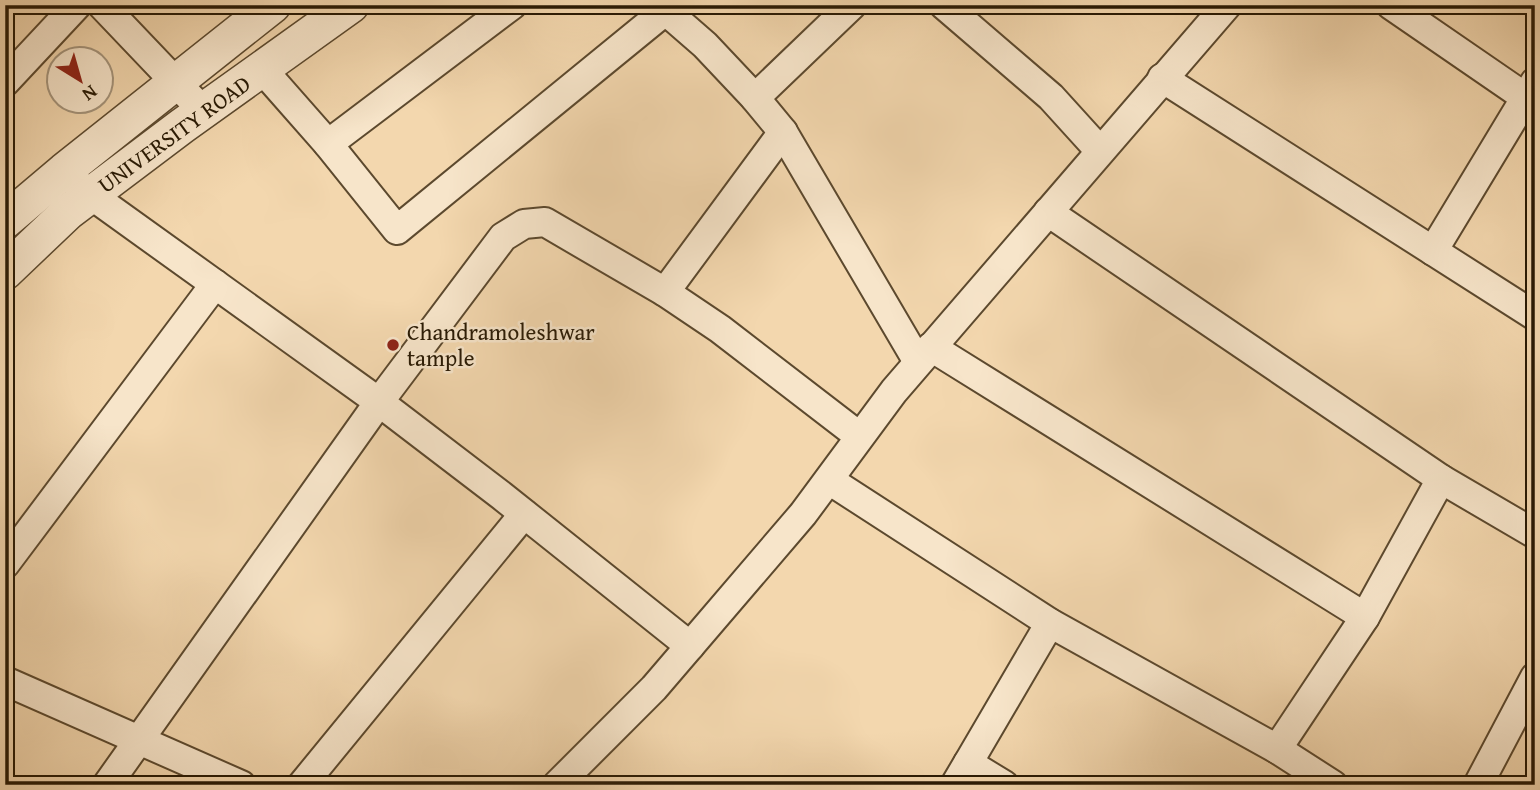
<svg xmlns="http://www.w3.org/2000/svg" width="1540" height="790" viewBox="0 0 1540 790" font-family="'Gentium Book Plus',serif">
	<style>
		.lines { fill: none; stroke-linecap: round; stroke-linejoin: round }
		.minor-casing { stroke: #5c492e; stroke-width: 32 }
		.tertiary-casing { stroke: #5c492e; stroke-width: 38 }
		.minor { stroke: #f7e5ca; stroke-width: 28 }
		.tertiary { stroke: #f7e5ca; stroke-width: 35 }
		.poi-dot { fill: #8f2418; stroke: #f7e5ca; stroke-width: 2.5 }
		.labels { text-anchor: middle; stroke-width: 5; stroke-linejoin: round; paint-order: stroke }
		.street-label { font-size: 23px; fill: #291a04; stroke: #f7e5ca }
		.poi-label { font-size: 23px; fill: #291a04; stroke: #f7e5ca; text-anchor: start }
	</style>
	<rect width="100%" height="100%" fill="#f3d7ae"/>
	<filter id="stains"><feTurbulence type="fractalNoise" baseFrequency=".00286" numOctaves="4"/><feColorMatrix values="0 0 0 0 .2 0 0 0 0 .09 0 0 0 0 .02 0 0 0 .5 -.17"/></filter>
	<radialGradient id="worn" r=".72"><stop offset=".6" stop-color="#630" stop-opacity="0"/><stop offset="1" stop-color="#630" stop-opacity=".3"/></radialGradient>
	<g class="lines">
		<defs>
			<g id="minor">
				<path d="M102 5 203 111"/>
				<path d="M659 5 705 45 755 98 852 5"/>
				<path d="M944 5 1051 97 1100 151"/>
				<path d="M1391 5 1535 104"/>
				<path d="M262 69 328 144 512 5"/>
				<path d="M1162 78 1535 316"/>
				<path d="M5 82 77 5"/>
				<path d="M755 98 783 132 918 362"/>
				<path d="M783 132 665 292 720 329 859 436"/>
				<path d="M328 144 397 230 665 11"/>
				<path d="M76 182 91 195 379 402 107 785"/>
				<path d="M1048 212 1441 479 1535 534"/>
				<path d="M1433 251 1535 82"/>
				<path d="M665 292 545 222 524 224 503 237 379 402 502 496 690 646"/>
				<path d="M931 347 1365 617"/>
				<path d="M829 480 1050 623 1277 749 1333 785"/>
				<path d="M5 564 215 284"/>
				<path d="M5 681 241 785"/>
				<path d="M1277 749 1365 617 1441 479"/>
				<path d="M302 785 524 514"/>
				<path d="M557 785 654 688 690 646 803 514 894 391 1227 5"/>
				<path d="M955 785 968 763"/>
				<path d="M1004 785 968 763 1050 623"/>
				<path d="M1478 785 1535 677"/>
			</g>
			<g id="tertiary">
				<path d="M5 221 64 171 273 5"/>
				<path d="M5 272 68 212 182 126 351 5"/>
			</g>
		</defs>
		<use href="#minor" class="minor-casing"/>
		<use href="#tertiary" class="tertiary-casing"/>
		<use href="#minor" class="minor"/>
		<use href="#tertiary" class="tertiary"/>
	</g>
	<circle class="poi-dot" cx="393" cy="345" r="7"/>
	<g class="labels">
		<g class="street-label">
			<text transform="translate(174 134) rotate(-36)" y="8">UNIVERSITY ROAD</text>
		</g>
		<g class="poi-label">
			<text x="407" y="340">Chandramoleshwar<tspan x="407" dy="26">tample</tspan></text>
		</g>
	</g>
	<rect width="1540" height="790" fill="none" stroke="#f3d7ae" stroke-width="28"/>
	<rect x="7" y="7" width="1526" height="776" fill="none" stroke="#291a04" stroke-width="3.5"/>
	<rect x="14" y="14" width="1512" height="762" fill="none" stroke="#291a04" stroke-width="2"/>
	<g transform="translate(80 80) rotate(143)"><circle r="33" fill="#f7e5ca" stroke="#a5947b" stroke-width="2"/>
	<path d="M0-5L12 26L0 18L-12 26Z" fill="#8f2418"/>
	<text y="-10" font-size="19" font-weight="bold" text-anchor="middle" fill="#291a04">N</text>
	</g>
	<rect width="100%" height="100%" filter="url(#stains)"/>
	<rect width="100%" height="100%" fill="url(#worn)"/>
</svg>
